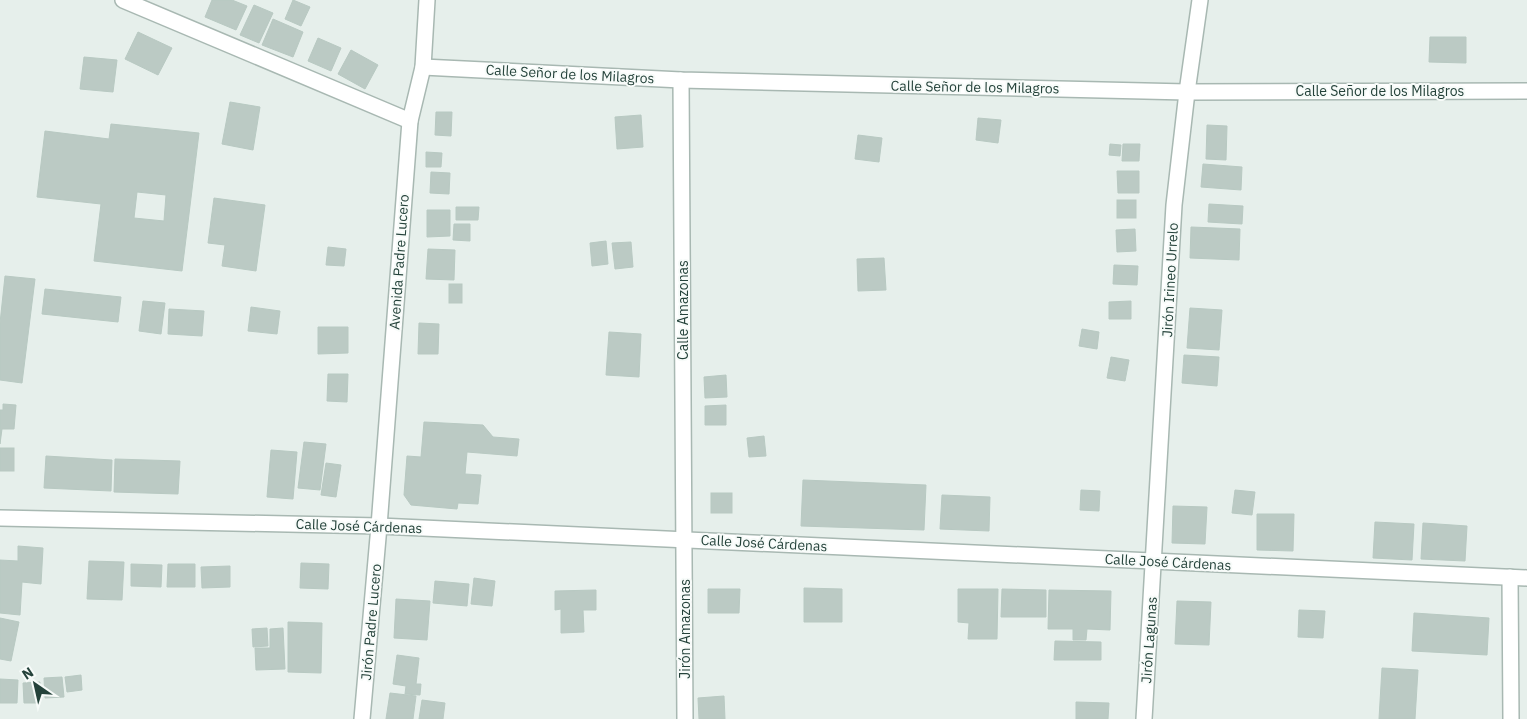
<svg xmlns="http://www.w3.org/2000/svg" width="1527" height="719" viewBox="0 0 1527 719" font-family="'IBM Plex Sans',sans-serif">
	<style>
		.building { fill: #bbcac4; stroke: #b8c9c2; fill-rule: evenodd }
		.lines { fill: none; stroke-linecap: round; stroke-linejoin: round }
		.minor-casing { stroke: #a8b8b2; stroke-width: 18 }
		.minor { stroke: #fff; stroke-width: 15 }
		.labels { text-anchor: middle; stroke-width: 4; stroke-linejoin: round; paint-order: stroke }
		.street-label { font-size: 14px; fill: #24423a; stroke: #f7fbf9 }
	</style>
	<rect width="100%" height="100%" fill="#e6efeb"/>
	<g class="building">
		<path d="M212 0H232L247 6 236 30 205 17Z"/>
		<path d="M293 0 310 7 301 26 285 19Z"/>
		<path d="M254 5 273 13 259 43 240 35Z"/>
		<path d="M273 19 303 32 293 57 262 45Z"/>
		<path d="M138 32 172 48 158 75 125 59Z"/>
		<path d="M1430 37H1466V63L1429 62Z"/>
		<path d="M318 38 341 48 331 71 308 61Z"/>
		<path d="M351 50 378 65 365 89 338 74Z"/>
		<path d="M84 57 117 60 113 92 80 89Z"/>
		<path d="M230 102 260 107 253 150 222 144Z"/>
		<path d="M436 112H452L451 136 435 135Z"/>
		<path d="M641 115 643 147 617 149 615 117Z"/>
		<path d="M978 118 1001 120 998 143 976 140Z"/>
		<path d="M111 124 199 133 182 271 94 261 101 204 37 197 45 131 109 139ZM137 192 166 195 164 221 134 218Z"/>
		<path d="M1207 125 1227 126 1226 160 1206 159Z"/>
		<path d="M858 135 882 138 879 162 855 159Z"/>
		<path d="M1110 144 1121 145 1120 156 1109 155Z"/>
		<path d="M1123 144H1140L1139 161H1122Z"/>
		<path d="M426 152 442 153 441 167H426Z"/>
		<path d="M1203 164 1242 167 1241 190 1201 187Z"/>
		<path d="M1117 171H1139V193H1118Z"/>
		<path d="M431 172 450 173 449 194 430 193Z"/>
		<path d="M214 198 265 205 256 271 222 266 225 245 208 243Z"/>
		<rect x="1117" y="200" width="19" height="18"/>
		<path d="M1209 204 1243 206 1242 224 1208 222Z"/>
		<path d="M456 207H479L478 220H456Z"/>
		<path d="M427 210H450V236L427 237Z"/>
		<path d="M454 224H470V241L453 240Z"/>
		<path d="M1191 227 1240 229 1239 260 1190 258Z"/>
		<path d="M1135 229 1136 251 1117 252 1116 230Z"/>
		<path d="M606 241 608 264 592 266 590 243Z"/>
		<path d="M631 242 633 267 615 269 612 243Z"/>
		<path d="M328 247 346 249 344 266 326 265Z"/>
		<path d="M428 249 455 250 454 280 426 279Z"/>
		<path d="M884 258 886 290 858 291 857 259Z"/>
		<path d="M1114 265 1138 266 1137 285 1113 284Z"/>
		<path d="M5 276 35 279 22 383 0 380V323Z"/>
		<rect x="449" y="284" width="13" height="19"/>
		<path d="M45 289 121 297 118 322 42 314Z"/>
		<path d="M143 301 165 303 161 334 139 331Z"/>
		<path d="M1131 301V319H1109V302Z"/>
		<path d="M251 307 280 311 277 334 248 331Z"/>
		<path d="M1190 308 1222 310 1219 350 1187 348Z"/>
		<path d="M169 309 204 311 202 336 168 334Z"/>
		<path d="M419 323 439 324 438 354H418Z"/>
		<path d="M318 327H348V353L318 354Z"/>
		<path d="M1082 329 1099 332 1097 349 1079 346Z"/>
		<path d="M609 332 641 334 639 377 606 375Z"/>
		<path d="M1184 355 1219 357 1217 386 1182 383Z"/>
		<path d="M1111 357 1129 360 1125 381 1107 378Z"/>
		<path d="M328 374H348L347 402 327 401Z"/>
		<path d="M726 375 727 397 705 398 704 377Z"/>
		<path d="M3 404 16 405 14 429H2L0 444V410H3Z"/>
		<path d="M726 405V425H705V406Z"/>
		<path d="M424 422 483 425 493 437 519 439 517 456 467 452 465 474 481 475 478 504 458 503 457 509 411 505 404 495 407 456 421 457Z"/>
		<path d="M764 436 766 456 749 457 747 438Z"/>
		<path d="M304 442 326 444 320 490 298 488Z"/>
		<rect x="0" y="448" width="14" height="23"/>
		<path d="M271 450 297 452 293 499 267 497Z"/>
		<path d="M46 456 112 460 111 491 44 488Z"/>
		<path d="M115 459 180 461 178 494 114 492Z"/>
		<path d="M326 463 341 465 336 497 321 495Z"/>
		<path d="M803 480 926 485 924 530 801 526Z"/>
		<path d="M1081 490 1100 491 1099 511 1080 510Z"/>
		<path d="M1235 490 1255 492 1252 515 1232 513Z"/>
		<rect x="711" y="493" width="21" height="20"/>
		<path d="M942 495 990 497 989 531 940 529Z"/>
		<path d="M1173 506 1207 507 1205 544 1172 543Z"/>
		<path d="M1257 514H1294L1293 551 1257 550Z"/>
		<path d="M1375 522 1414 524 1412 560 1373 558Z"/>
		<path d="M1423 523 1467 526 1465 561 1421 559Z"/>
		<path d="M18 546 43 548 41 584 22 582 20 615 0 613V560L18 561Z"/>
		<path d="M89 561 124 562 122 600 87 599Z"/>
		<path d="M301 563 329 564 328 589 300 588Z"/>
		<path d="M131 564 162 565 161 587 131 586Z"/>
		<path d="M168 564H195V587H167Z"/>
		<path d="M230 566V587L202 588 201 567Z"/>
		<path d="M474 578 495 581 492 606 471 604Z"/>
		<path d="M435 581 469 584 467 606 433 603Z"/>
		<path d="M804 588 842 589V622H804Z"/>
		<path d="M708 589H740L739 613H708Z"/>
		<path d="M958 589H998L997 639H968L969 623 958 622Z"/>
		<path d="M1002 589 1046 590V617H1001Z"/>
		<path d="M596 590V610H583L584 632 561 633V609L555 610V591Z"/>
		<path d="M1049 590 1111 591 1110 630 1087 629 1086 640H1073V629H1048Z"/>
		<path d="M396 599 430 601 427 640 394 638Z"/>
		<path d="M1177 601 1211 602 1209 645 1175 644Z"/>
		<path d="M1299 610 1325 611 1323 638 1298 637Z"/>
		<path d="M1414 613 1489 618 1487 655 1412 651Z"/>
		<path d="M0 618 19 622 11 661 0 659Z"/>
		<path d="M288 622 322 623 321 673 288 672Z"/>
		<path d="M267 628 268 646 253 647 252 629Z"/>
		<path d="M283 628 285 669 256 670 255 648H270V629Z"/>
		<path d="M1055 641 1101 642V660H1054Z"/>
		<path d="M397 655 419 658 416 684H421L420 695 405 694 406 686 393 684Z"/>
		<path d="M1382 668 1418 670 1415 719H1379Z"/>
		<path d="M81 675 82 690 67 692 65 677Z"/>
		<path d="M62 677 64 697 45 698 44 678Z"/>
		<path d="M0 679 18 680 17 703H0Z"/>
		<path d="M40 682V703H24L23 683Z"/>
		<path d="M390 693 416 696 413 719H386Z"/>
		<path d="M724 696 725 719H699L698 698Z"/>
		<path d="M422 700 445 703 443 719H419Z"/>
		<path d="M1076 702 1109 703 1108 719H1076Z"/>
	</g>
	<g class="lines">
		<defs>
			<g id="minor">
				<path d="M123 0 410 121"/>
				<path d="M423 67 681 80 1187 92 1527 91"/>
				<path d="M681 80 685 719"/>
				<path d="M0 518 379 526 1527 578"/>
				<path d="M1510 577 1511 719"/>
				<path d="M362 719 379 526 410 121 423 67 427 0"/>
				<path d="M1144 719 1174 205 1187 92 1200 0"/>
			</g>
		</defs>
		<use href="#minor" class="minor-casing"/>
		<use href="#minor" class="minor"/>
	</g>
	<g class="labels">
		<g class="street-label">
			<text transform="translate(570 74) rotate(3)" y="5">Calle Señor de los Milagros</text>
			<text transform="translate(975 87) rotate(1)" y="5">Calle Señor de los Milagros</text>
			<text x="1380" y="96">Calle Señor de los Milagros</text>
			<text transform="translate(399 262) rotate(-86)" y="5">Avenida Padre Lucero</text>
			<text transform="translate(1170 280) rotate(-87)" y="5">Jirón Irineo Urrelo</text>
			<text transform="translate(683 310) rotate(-90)" y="5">Calle Amazonas</text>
			<text transform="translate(359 526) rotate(2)" y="5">Calle José Cárdenas</text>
			<text transform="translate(764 543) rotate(3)" y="5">Calle José Cárdenas</text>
			<text transform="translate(1168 562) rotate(3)" y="5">Calle José Cárdenas</text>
			<text transform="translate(371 622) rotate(-85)" y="5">Jirón Padre Lucero</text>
			<text transform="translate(685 629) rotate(-90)" y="5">Jirón Amazonas</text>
			<text transform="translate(1149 640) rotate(-86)" y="5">Jirón Lagunas</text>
		</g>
	</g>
	<g transform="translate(35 684) rotate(326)" stroke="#f7fbf9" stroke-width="4" paint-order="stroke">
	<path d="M0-4L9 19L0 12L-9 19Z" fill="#24423a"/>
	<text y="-8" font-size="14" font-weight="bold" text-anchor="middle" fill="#24423a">N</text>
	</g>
</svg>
